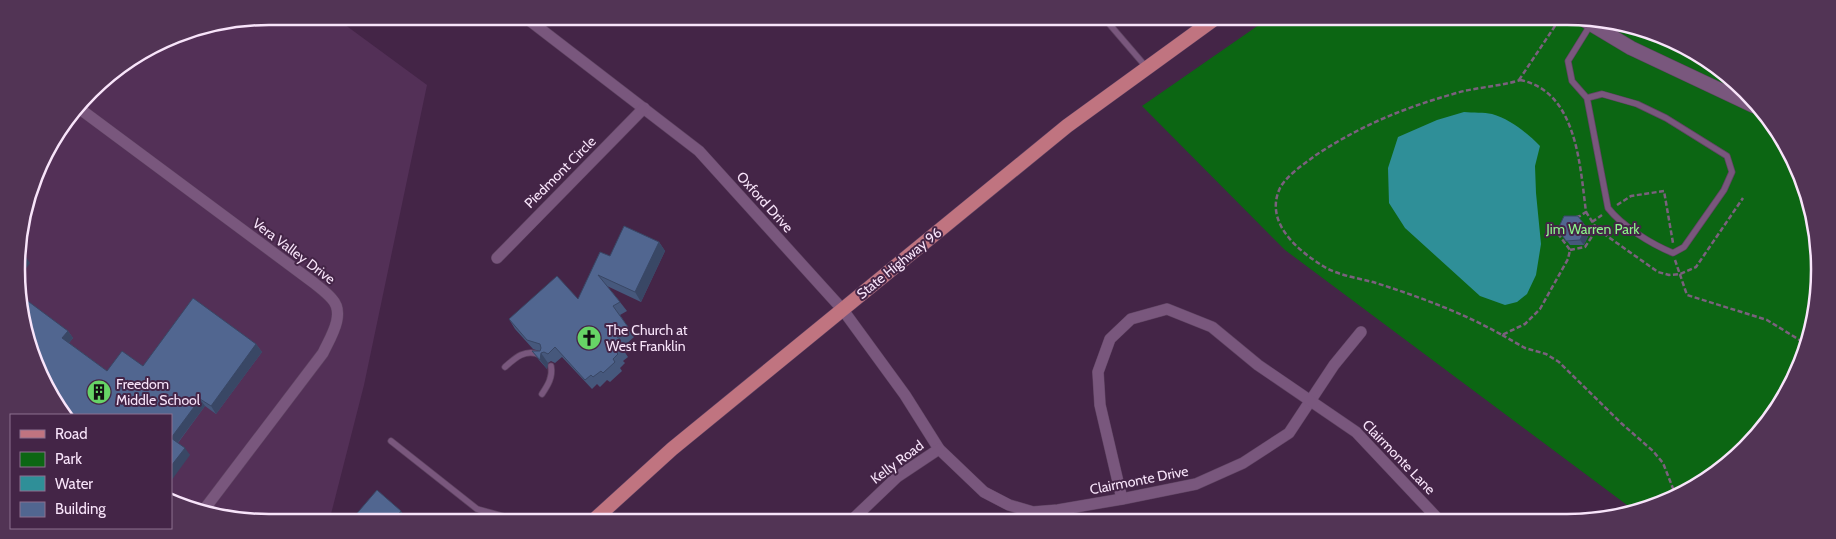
<svg xmlns="http://www.w3.org/2000/svg" width="1836" height="539" viewBox="0 0 1836 539" font-family="Cabin,sans-serif">
	<style>
		.built { fill: #533057 }
		.green { fill: #0c6613 }
		.water { fill: #2f8f98 }
		.lines { fill: none; stroke-linecap: round; stroke-linejoin: round }
		.service-casing { stroke: #5f4462; stroke-width: 7 }
		.minor-casing { stroke: #5f4462; stroke-width: 12 }
		.tertiary-casing { stroke: #5f4462; stroke-width: 15 }
		.primary-casing { stroke: #5f4462; stroke-width: 15 }
		.path { stroke: #7b607e; stroke-width: 2.5; stroke-dasharray: 5 2.5; stroke-linecap: butt }
		.service { stroke: #79577d; stroke-width: 5.5 }
		.minor { stroke: #79577d; stroke-width: 11 }
		.tertiary { stroke: #79577d; stroke-width: 14 }
		.primary { stroke: #c07480; stroke-width: 14 }
		.wall { fill: #46587c }
		.shaded-wall { fill: #394765 }
		.building { fill: #516690; stroke: #394765 }
		.labels { text-anchor: middle; stroke-width: 4; stroke-linejoin: round; paint-order: stroke }
		.street-label { font-size: 14px; fill: #f8e4fa; stroke: #442547 }
		.park-label { font-size: 14px; fill: #8cf78a; stroke: #442547 }
		.poi-label { font-size: 14px; fill: #f8e4fa; stroke: #442547; text-anchor: start }
		.rim { fill: none; stroke: #f8e4fa; stroke-width: 2.5 }
	</style>
	<rect width="100%" height="100%" fill="#442547"/>
	<path class="built" d="M270 16H333L427 85 364 385 330 518H220L171 498V415L25 335 17 253 43 157 102 79 173 35Z"/>
	<path class="green" d="M1266 20 1616 21 1707 59 1777 129 1815 220V319L1786 396 1734 460 1664 503 1635 511 1285 250 1142 106Z"/>
	<path class="water" d="M1464 112C1473 113 1484 112 1492 114 1510 119 1527 133 1540 146L1535 166 1536 193 1541 244 1536 275 1527 294 1517 302 1505 305 1480 296 1405 228 1389 203 1388 168 1398 137 1437 120Z"/>
	<g class="lines">
		<defs>
			<g id="service">
				<path d="M1105 19 1147 68"/>
				<path d="M1587 98 1602 94 1637 104 1666 118 1727 156 1732 172 1724 190 1684 247 1673 253C1651 244 1622 226 1608 208L1587 98 1572 81 1568 61 1591 24"/>
				<path d="M505 367C515 358 526 348 540 355"/>
				<path d="M542 394C548 385 553 377 551 366"/>
				<path d="M391 441 477 509 513 519"/>
			</g>
			<g id="minor">
				<path d="M525 17 699 151 843 310 905 395 939 449 984 492 1009 505 1033 512 1058 510 1122 499 1196 484 1243 463 1289 433 1334 365 1361 332"/>
				<path d="M80 109 314 283C320 288 327 293 332 299 346 314 330 338 323 353L203 511"/>
				<path d="M497 258 644 108"/>
				<path d="M1122 499 1100 405 1098 372 1110 339 1131 319 1167 309 1212 327 1258 365 1356 432 1439 520"/>
				<path d="M853 519 897 477 939 449"/>
			</g>
			<path id="tertiary" d="M1586 21 1631 48 1754 106"/>
			<path id="primary" d="M595 519 672 449 1067 126 1213 20"/>
		</defs>
		<use href="#service" class="service-casing"/>
		<use href="#minor" class="minor-casing"/>
		<use href="#tertiary" class="tertiary-casing"/>
		<use href="#primary" class="primary-casing"/>
		<g class="path">
			<path d="M1519 80 1557 23"/>
			<path d="M1520 80C1577 91 1580 166 1586 212L1580 216 1566 220 1559 235 1570 250 1568 259 1540 309 1525 324 1502 335C1463 313 1420 297 1376 283 1359 278 1339 276 1323 266 1297 250 1264 222 1280 188 1287 175 1304 164 1316 155 1362 125 1401 109 1453 94 1475 87 1498 87 1520 80Z"/>
			<path d="M1617 205 1631 196 1664 191 1673 243"/>
			<path d="M1592 222 1602 215"/>
			<path d="M1597 229 1658 272 1669 275 1680 274 1696 267 1743 198"/>
			<path d="M1570 250 1585 247 1597 229 1586 212"/>
			<path d="M1675 260 1687 295 1767 320 1806 344"/>
			<path d="M1502 335 1525 348 1546 354 1559 362 1621 423 1653 451 1663 463 1676 496"/>
		</g>
		<use href="#service" class="service"/>
		<use href="#minor" class="minor"/>
		<use href="#tertiary" class="tertiary"/>
		<use href="#primary" class="primary"/>
	</g>
	<g class="wall">
		<path d="M1558 229 1590 232 1584 245H1570Z"/>
		<path d="M659 242 665 251 641 302 607 286 620 302 627 311 620 315 634 337 624 346 626 349 624 351 628 357 623 361 625 363 620 368 622 371 610 382 607 380 600 387 597 384 592 389 562 357 555 363 551 361 548 363 547 369 539 360 532 351H539L533 349 515 329 509 319 578 299 610 256Z"/>
		<path d="M68 331 73 338 69 343 107 371 143 366 256 344 262 352 216 414 205 406 178 443 190 455 64 415Z"/>
	</g>
	<g class="shaded-wall">
		<path d="M1586 227 1590 232 1584 245 1580 240Z"/>
		<path d="M659 242 665 251 641 302 635 292Z"/>
		<path d="M25 256 30 263 19 278 18 265Z"/>
		<path d="M68 331 73 338 67 345 62 338Z"/>
		<path d="M256 344 262 352 216 414 211 406Z"/>
		<path d="M541 353 548 363 547 369 540 360Z"/>
		<path d="M200 399 205 406 176 445 171 438Z"/>
		<path d="M185 448 190 455 171 481V466Z"/>
		<path d="M401 511 406 518H395Z"/>
	</g>
	<g class="building">
		<path d="M1564 216H1578L1586 227 1580 240 1566 241 1558 229Z"/>
		<path d="M624 226 659 242 635 292 598 275 620 302 613 306 628 327 617 337 620 339 616 342 621 348 616 352 618 354 613 359 615 362 603 373 601 371 593 377 591 375 585 380 555 347 548 354 544 352 541 353 540 360 532 351H540L541 348 540 344 527 340 509 319 557 276 578 299 600 252 610 256Z"/>
		<path d="M17 251 25 256 18 265 17 253Z"/>
		<path d="M21 296 68 331 62 338 107 371 122 351 143 366 193 298 256 344 211 406 200 399 171 438 185 448 171 466V415H64L25 335Z"/>
		<path d="M377 490 401 511 395 518H353Z"/>
	</g>
	<defs>
		<symbol id="church-disc" viewBox="-11 -11 22 22"><circle r="9.5" fill="#67d466" stroke="#442547"/><path d="M-1.2-6h2.4v3.5h3.3v2.4h-3.3V6h-2.4V-.1h-3.3v-2.4h3.3Z" fill="#111"/></symbol>
		<symbol id="building-disc" viewBox="-11 -11 22 22"><circle r="9.5" fill="#67d466" stroke="#442547"/><path d="M-4-6H4V6H1V3H-1V6H-4ZM-2.5-4.3h1.7v1.8h-1.7ZM.8-4.3h1.7v1.8H.8ZM-2.5-1h1.7V.8h-1.7ZM.8-1h1.7V.8H.8Z" fill="#111"/></symbol>
	</defs>
	<g fill-rule="evenodd">
		<use href="#church-disc" x="575" y="324" width="28" height="28"/>
		<use href="#building-disc" x="85" y="378" width="28" height="28"/>
	</g>
	<g class="labels">
		<g class="street-label">
			<text transform="translate(560 172) rotate(-45)" y="5">Piedmont Circle</text>
			<text transform="translate(765 202) rotate(48)" y="5">Oxford Drive</text>
			<text transform="translate(294 251) rotate(37)" y="5">Vera Valley Drive</text>
			<text transform="translate(899 263) rotate(-39)" y="5">State Highway 96</text>
			<text transform="translate(1399 457) rotate(46)" y="5">Clairmonte Lane</text>
			<text transform="translate(897 462) rotate(-37)" y="5">Kelly Road</text>
			<text transform="translate(1139 480) rotate(-11)" y="5">Clairmonte Drive</text>
		</g>
		<g class="park-label">
			<text x="1593" y="234">Jim Warren Park</text>
		</g>
		<g class="poi-label">
			<text x="606" y="335">The Church at<tspan x="606" dy="16">West Franklin</tspan></text>
			<text x="116" y="389">Freedom<tspan x="116" dy="16">Middle School</tspan></text>
		</g>
	</g>
	<path d="M0 0H1836V539H0ZM269 25H1567A244 244 0 0 1 1811 269V270A244 244 0 0 1 1567 514H269A244 244 0 0 1 25 270V269A244 244 0 0 1 269 25Z" fill="#523455" fill-rule="evenodd"/>
	<path class="rim" d="M269 25H1567A244 244 0 0 1 1811 269V270A244 244 0 0 1 1567 514H269A244 244 0 0 1 25 270V269A244 244 0 0 1 269 25Z"/>
	<rect x="10" y="414" width="162" height="115" fill="#442547" stroke="#8c718f"/>
	<rect x="20" y="430" width="25" height="8" fill="#c07480" stroke="#8c718f"/>
	<text x="55" y="439" font-size="15" fill="#f8e4fa">Road</text>
	<rect x="20" y="452" width="25" height="15" fill="#0c6613" stroke="#8c718f"/>
	<text x="55" y="464" font-size="15" fill="#f8e4fa">Park</text>
	<rect x="20" y="476" width="25" height="15" fill="#2f8f98" stroke="#8c718f"/>
	<text x="55" y="489" font-size="15" fill="#f8e4fa">Water</text>
	<rect x="20" y="502" width="25" height="15" fill="#516690" stroke="#8c718f"/>
	<text x="55" y="514" font-size="15" fill="#f8e4fa">Building</text>
</svg>
